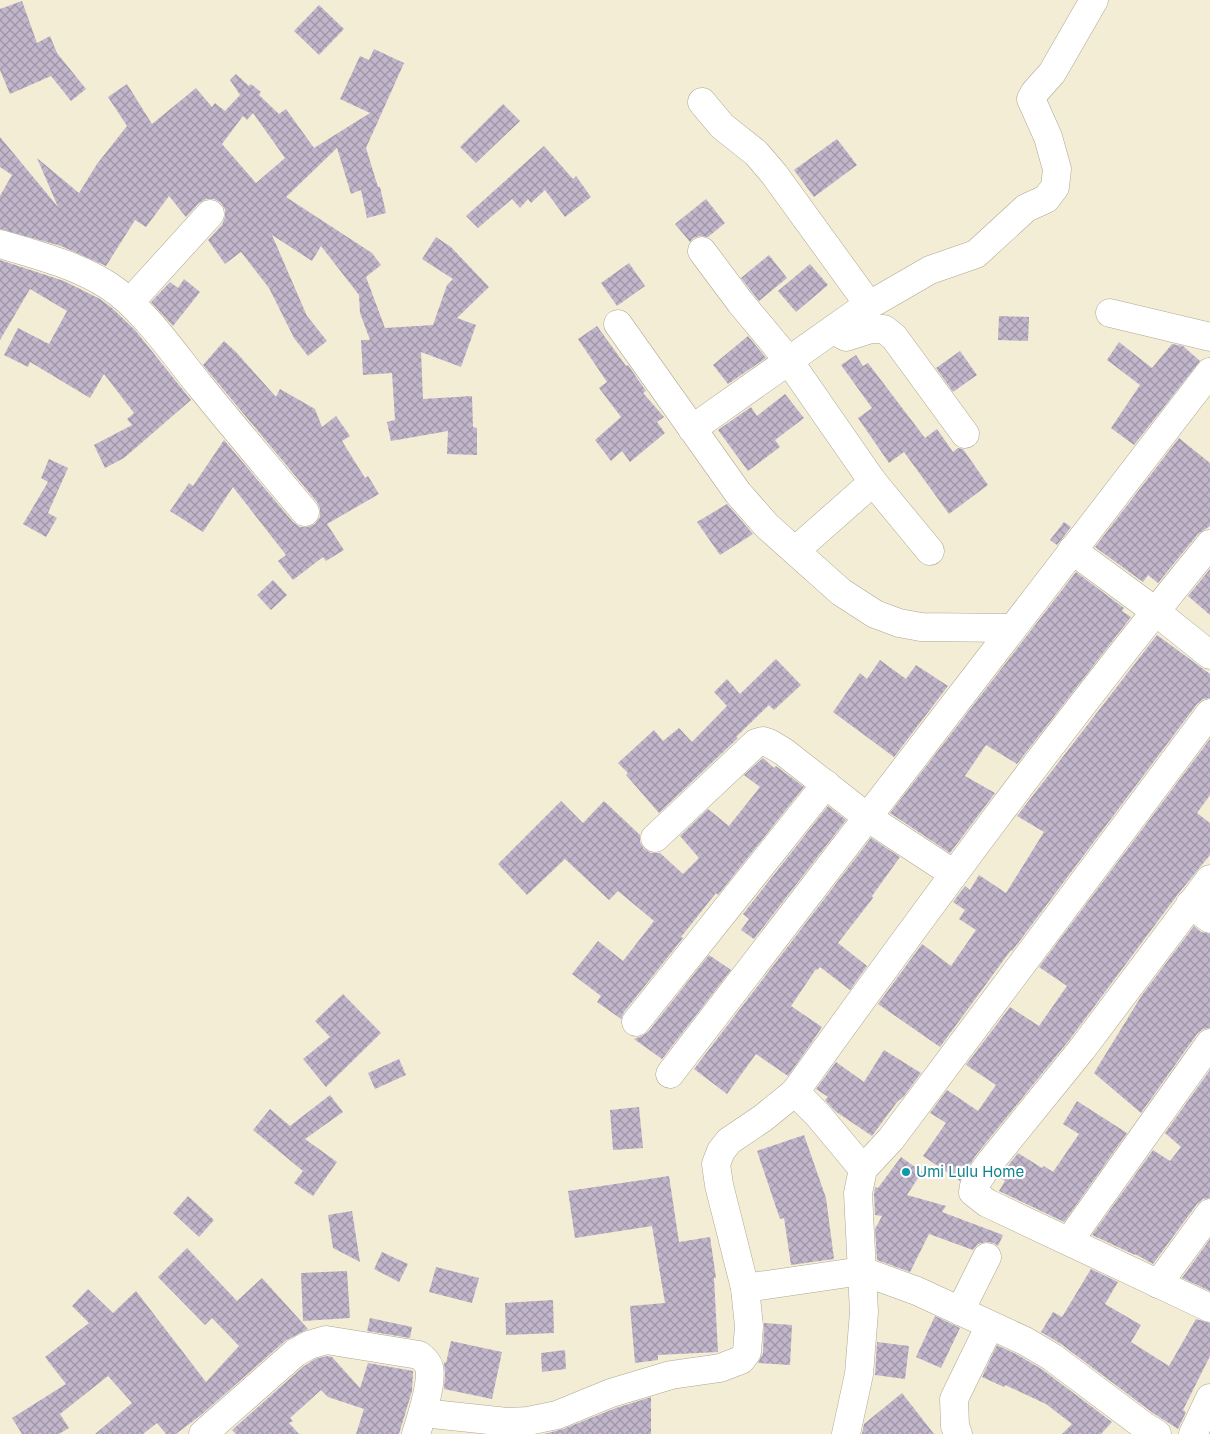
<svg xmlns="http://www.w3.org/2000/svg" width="1210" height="1434" viewBox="0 0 1210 1434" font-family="Inter,sans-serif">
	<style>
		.building { fill: url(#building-cross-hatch); fill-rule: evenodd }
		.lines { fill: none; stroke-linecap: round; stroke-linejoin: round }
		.minor-casing { stroke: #ada690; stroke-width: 29 }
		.minor { stroke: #fff; stroke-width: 28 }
		.culture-dot { fill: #0f9aa8; stroke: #fff; stroke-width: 2 }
		.labels { text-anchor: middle; stroke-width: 4.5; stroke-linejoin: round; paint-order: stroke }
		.culture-label { font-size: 15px; fill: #0d838f; stroke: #fff; text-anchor: start }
	</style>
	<defs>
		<pattern id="building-cross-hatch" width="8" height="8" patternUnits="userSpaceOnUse" patternTransform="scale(1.25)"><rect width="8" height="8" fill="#c1b6cb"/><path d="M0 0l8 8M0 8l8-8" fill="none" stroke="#9e95a5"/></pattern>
	</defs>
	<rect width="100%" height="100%" fill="#f4edd5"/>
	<g class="building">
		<path d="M22 1 37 43 50 36 57 53 86 89 71 101 51 76 10 94 0 70V9Z"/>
		<path d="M319 5 344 29 319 55 294 31Z"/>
		<path d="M374 49 404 63 366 148 378 187H380L386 213 367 218 361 190 351 194 337 148 286 197 372 253 381 265 366 277 385 328 433 325 447 285 453 279 422 259 436 237 451 247 489 287 457 318 476 325 461 367 421 352 423 399 472 396 473 427 477 428V455L447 454 448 431 391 441 387 422 395 420 392 373 363 375 361 340H370L360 313 359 295 321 246 312 261 272 235 307 316 327 341 308 356 294 338 269 288 241 252 225 264 208 240 222 225 225 217V209L220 202 214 199H206L199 203 186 217 169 196 146 227 135 220 106 266 61 246 0 229V196L12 175 0 167V137L58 207 37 158 79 193 97 164 127 126 108 97 127 84 152 124 196 88 212 107 215 103 225 111 240 95 230 80 236 74 249 86 251 84 261 92 259 95 279 114 286 109 314 148 370 113 340 99 360 56 369 60ZM253 113 285 158 256 183 222 144 243 116 247 120Z"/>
		<path d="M503 104 520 121 476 163 460 147Z"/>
		<path d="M837 139 857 165 814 197 794 170Z"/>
		<path d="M544 146 573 179 576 176 591 197 565 217 545 190 531 203 528 199 520 208 512 199 478 228 466 216Z"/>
		<path d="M706 199 725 223 708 237 700 236 693 238 690 242 675 224Z"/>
		<path d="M769 255 787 278 759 301 741 278Z"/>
		<path d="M0 260 64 281 100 299 112 308 135 330 191 400 124 458 105 468 94 445 132 425 127 419 134 413 104 374 90 398 30 362 28 367 4 355 18 328 49 344 67 311 30 289 0 340Z"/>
		<path d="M629 263 645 286 617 306 601 283Z"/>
		<path d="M810 264 828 285 796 312 778 291Z"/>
		<path d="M184 279 200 292 173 326 151 302 170 282 178 288Z"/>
		<path d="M999 316 1029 317 1028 341 998 340Z"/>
		<path d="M597 326 626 366 628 365 646 391 643 393 664 417 657 422 665 433 630 462 622 451 611 461 595 440 621 417 599 388 607 382 578 339Z"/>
		<path d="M748 336 766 358 728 384 713 365Z"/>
		<path d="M224 341 236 352 276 397 280 389 315 409 322 427 336 416 350 436 342 441 365 478 368 476 379 494 327 524 344 550 326 561 323 557 293 580 278 561 286 555 233 487 203 532 170 511 189 483 193 486 224 440 293 522 300 527H308L315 524 320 517V509L317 502 203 365Z"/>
		<path d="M1119 342 1152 368 1172 344 1183 346 1200 361 1134 445 1111 428 1140 385 1107 360Z"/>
		<path d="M960 351 977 375 953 392 936 368Z"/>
		<path d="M856 355 863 366 868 363 925 438 937 429 953 452 958 448 963 449 988 485 949 514 904 452 889 463 858 418 872 408 841 365Z"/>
		<path d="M785 394 804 418 775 440 780 447 748 471 718 430 751 407 757 416Z"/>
		<path d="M1179 438 1210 463V526L1198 534 1158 583 1148 575 1143 582 1095 547Z"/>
		<path d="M49 459 68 468 48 513 57 518 46 537 23 524 48 482 41 478Z"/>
		<path d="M727 504 753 534 720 555 697 522Z"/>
		<path d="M1064 522 1071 527 1057 545 1050 540Z"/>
		<path d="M1210 569V615L1188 596Z"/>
		<path d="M1076 572 1124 608 1122 611 1131 617 1017 764 986 745 965 776 995 793 950 853 890 813Z"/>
		<path d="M273 580 287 595 271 610 257 595Z"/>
		<path d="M1157 635 1210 674V698L1203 699 1197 704 1012 951 1011 950 940 1047 878 1004 922 944 951 966 976 930 959 919 965 910 953 902 965 886 970 890 979 875 1006 893 1044 832 1017 816Z"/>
		<path d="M776 659 801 685 774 710 769 705 736 737 738 738 659 813 626 775 628 773 618 763 654 730 663 741 679 728 692 742 727 706 714 692 727 679 740 694Z"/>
		<path d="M880 660 906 679 916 665 948 686 894 757 833 712 860 673 867 679Z"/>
		<path d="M1210 739V795L1197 813 1210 823V855L1178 894 1070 1039 976 1155 960 1181 923 1156 946 1123 930 1113 947 1090 978 1111 996 1085 966 1065 1010 1007 1039 1026 1067 986 1039 967Z"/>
		<path d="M763 758 774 768 776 766 804 787 718 895 716 893 681 937 683 938 624 1012 621 1019 597 1002 601 996 572 974 598 941 623 961 654 921 618 891 609 900 565 859 527 895 498 864 561 801 583 823 604 801 640 835V842L644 849 651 853H660L683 874 699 858 680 836 708 809 729 826 760 787 744 775Z"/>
		<path d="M828 806 846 820 754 939 741 930 749 919 743 914Z"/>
		<path d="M871 838 900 857 872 896 873 898 838 943 867 966 850 990 820 967 817 970 816 969 791 1006 822 1027 810 1045 788 1076 756 1054 727 1094 694 1069Z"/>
		<path d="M1194 926 1201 932 1210 934V1028L1203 1029 1197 1034 1141 1113 1094 1073 1142 995Z"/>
		<path d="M709 955 731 970 662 1059 634 1039 642 1036 648 1032Z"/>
		<path d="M343 994 381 1033 326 1087 303 1059 330 1037 315 1021Z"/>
		<path d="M884 1050 921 1073 904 1096 897 1102 872 1136 835 1111 825 1100 828 1097 816 1089 836 1062 864 1082Z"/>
		<path d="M399 1059 406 1075 375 1089 368 1073Z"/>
		<path d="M1210 1070V1198L1203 1199 1197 1204 1153 1264 1135 1254V1255L1092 1235 1153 1150 1170 1161 1181 1147 1165 1133Z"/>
		<path d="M330 1095 343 1112 305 1139 337 1162 313 1196 294 1183 303 1171 253 1130 270 1109 290 1126Z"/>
		<path d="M1077 1101 1127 1133 1064 1222 999 1191 1005 1181 999 1177 1018 1153 1042 1168 1044 1166 1053 1172 1079 1134 1063 1124Z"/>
		<path d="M639 1107 643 1148 613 1150 610 1110Z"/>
		<path d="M804 1135 826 1198 834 1259 791 1265 784 1218 780 1219 757 1151Z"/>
		<path d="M901 1157 922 1172 907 1195 946 1206 942 1212 1003 1235 998 1246 994 1243 986 1242 978 1244 973 1250 929 1234 910 1272 877 1260 875 1229 882 1216 875 1215 874 1194 875 1187 878 1188Z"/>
		<path d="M669 1176 679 1242 710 1237 716 1278H714L718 1352 658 1355V1360L635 1363 630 1306 665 1303 652 1226 575 1238 568 1191Z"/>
		<path d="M188 1196 214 1220 199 1237 173 1213Z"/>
		<path d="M352 1211 360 1262 333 1248 328 1215Z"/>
		<path d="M1210 1239V1291L1182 1278Z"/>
		<path d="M187 1248 237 1301 262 1278 308 1329 285 1341 201 1415 176 1434H166L157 1423 143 1434H95L132 1403 108 1376 60 1414 69 1428 59 1434H22L12 1418 66 1384 45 1357 89 1323 72 1306 88 1289 113 1313 136 1291 206 1382 239 1346 212 1318 205 1325 158 1277Z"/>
		<path d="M382 1252 408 1264 399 1282 374 1269Z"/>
		<path d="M436 1267 479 1278 472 1303 429 1292Z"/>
		<path d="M1091 1269 1118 1282 1105 1304 1141 1325 1131 1342 1169 1366 1196 1319 1210 1323V1356L1183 1410 1186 1412 1178 1429 1153 1413 1061 1344 1041 1332 1053 1312 1062 1317Z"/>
		<path d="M347 1271 350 1318 303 1321 301 1273Z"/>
		<path d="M553 1300 554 1333 506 1335 505 1303Z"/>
		<path d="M935 1316 960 1328 941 1368 916 1357Z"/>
		<path d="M370 1318 412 1327 410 1338 367 1331Z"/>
		<path d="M764 1323 792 1325 790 1365 758 1363 763 1353Z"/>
		<path d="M451 1341 502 1352 492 1399 444 1389 445 1374 444 1362 446 1363Z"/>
		<path d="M877 1342 909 1346 905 1379 875 1375Z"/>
		<path d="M997 1345 1018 1355 1043 1370 1112 1422 1101 1434H1062L1072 1424 1046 1404 1005 1385 1004 1387 982 1377Z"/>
		<path d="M565 1350 566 1369 542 1372 541 1353Z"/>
		<path d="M327 1356 332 1357 360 1388 368 1363 413 1371 412 1391 399 1434H356L364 1409 328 1397 321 1390 290 1418 293 1421 289 1423 299 1434H236L232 1430 304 1366 315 1359Z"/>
		<path d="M902 1393 934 1434H862L864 1424Z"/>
		<path d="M651 1397V1434H544L563 1429 616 1408Z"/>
	</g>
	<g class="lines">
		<defs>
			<g id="minor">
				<path d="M702 102 722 126 756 153 774 174 869 305"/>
				<path d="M0 244C38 255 76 265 109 286 144 309 174 354 201 387 235 429 270 470 305 512"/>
				<path d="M702 251 740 302 789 361 873 482 930 551"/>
				<path d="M130 302 210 214"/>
				<path d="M1110 313 1210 337"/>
				<path d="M618 324 738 493 767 526 841 592 875 614 899 623 921 627 1012 628"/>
				<path d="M833 330 846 337 871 329H884L894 337 965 434"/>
				<path d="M692 429 859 311 930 270 976 254 1026 208 1046 199 1055 187 1057 169 1048 137 1031 99 1035 92 1052 73 1094 0"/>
				<path d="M796 550 873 482"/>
				<path d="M1072 550 1155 611 1210 655"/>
				<path d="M655 838 756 743 763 741 769 743 784 752 867 817 954 874"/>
				<path d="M1210 879 1082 1049 988 1165 974 1186 973 1192 987 1203 1210 1308"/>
				<path d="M1190 904 1210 919"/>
				<path d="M636 1022 826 784"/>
				<path d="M670 1074 1210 372"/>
				<path d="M795 1092C929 906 1065 721 1210 544"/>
				<path d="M1069 1241 1210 1043"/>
				<path d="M1158 1284 1210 1213"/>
				<path d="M745 1288 862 1271 917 1291 1025 1341 1052 1357 1144 1426 1157 1434"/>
				<path d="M960 1311 987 1257"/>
				<path d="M423 1413 507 1422 528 1421 557 1415 611 1393 671 1375 720 1368 741 1360 747 1352 749 1326 745 1288 719 1185 716 1164 721 1151 729 1141 763 1118 795 1092 818 1115 863 1169"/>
				<path d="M203 1434 295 1353 309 1345 326 1340 419 1355C423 1358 427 1361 429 1367 433 1382 421 1418 416 1434"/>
				<path d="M846 1434 859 1374 864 1312 858 1193 863 1169 891 1139 1210 713"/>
				<path d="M958 1434 955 1426 954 1399 990 1325"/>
				<path d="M1193 1434 1210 1398"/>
			</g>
		</defs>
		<use href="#minor" class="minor-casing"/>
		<use href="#minor" class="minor"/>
	</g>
	<circle class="culture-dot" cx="906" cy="1172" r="5"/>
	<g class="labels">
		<g class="culture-label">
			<text x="916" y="1177">Umi Lulu Home</text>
		</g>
	</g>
</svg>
